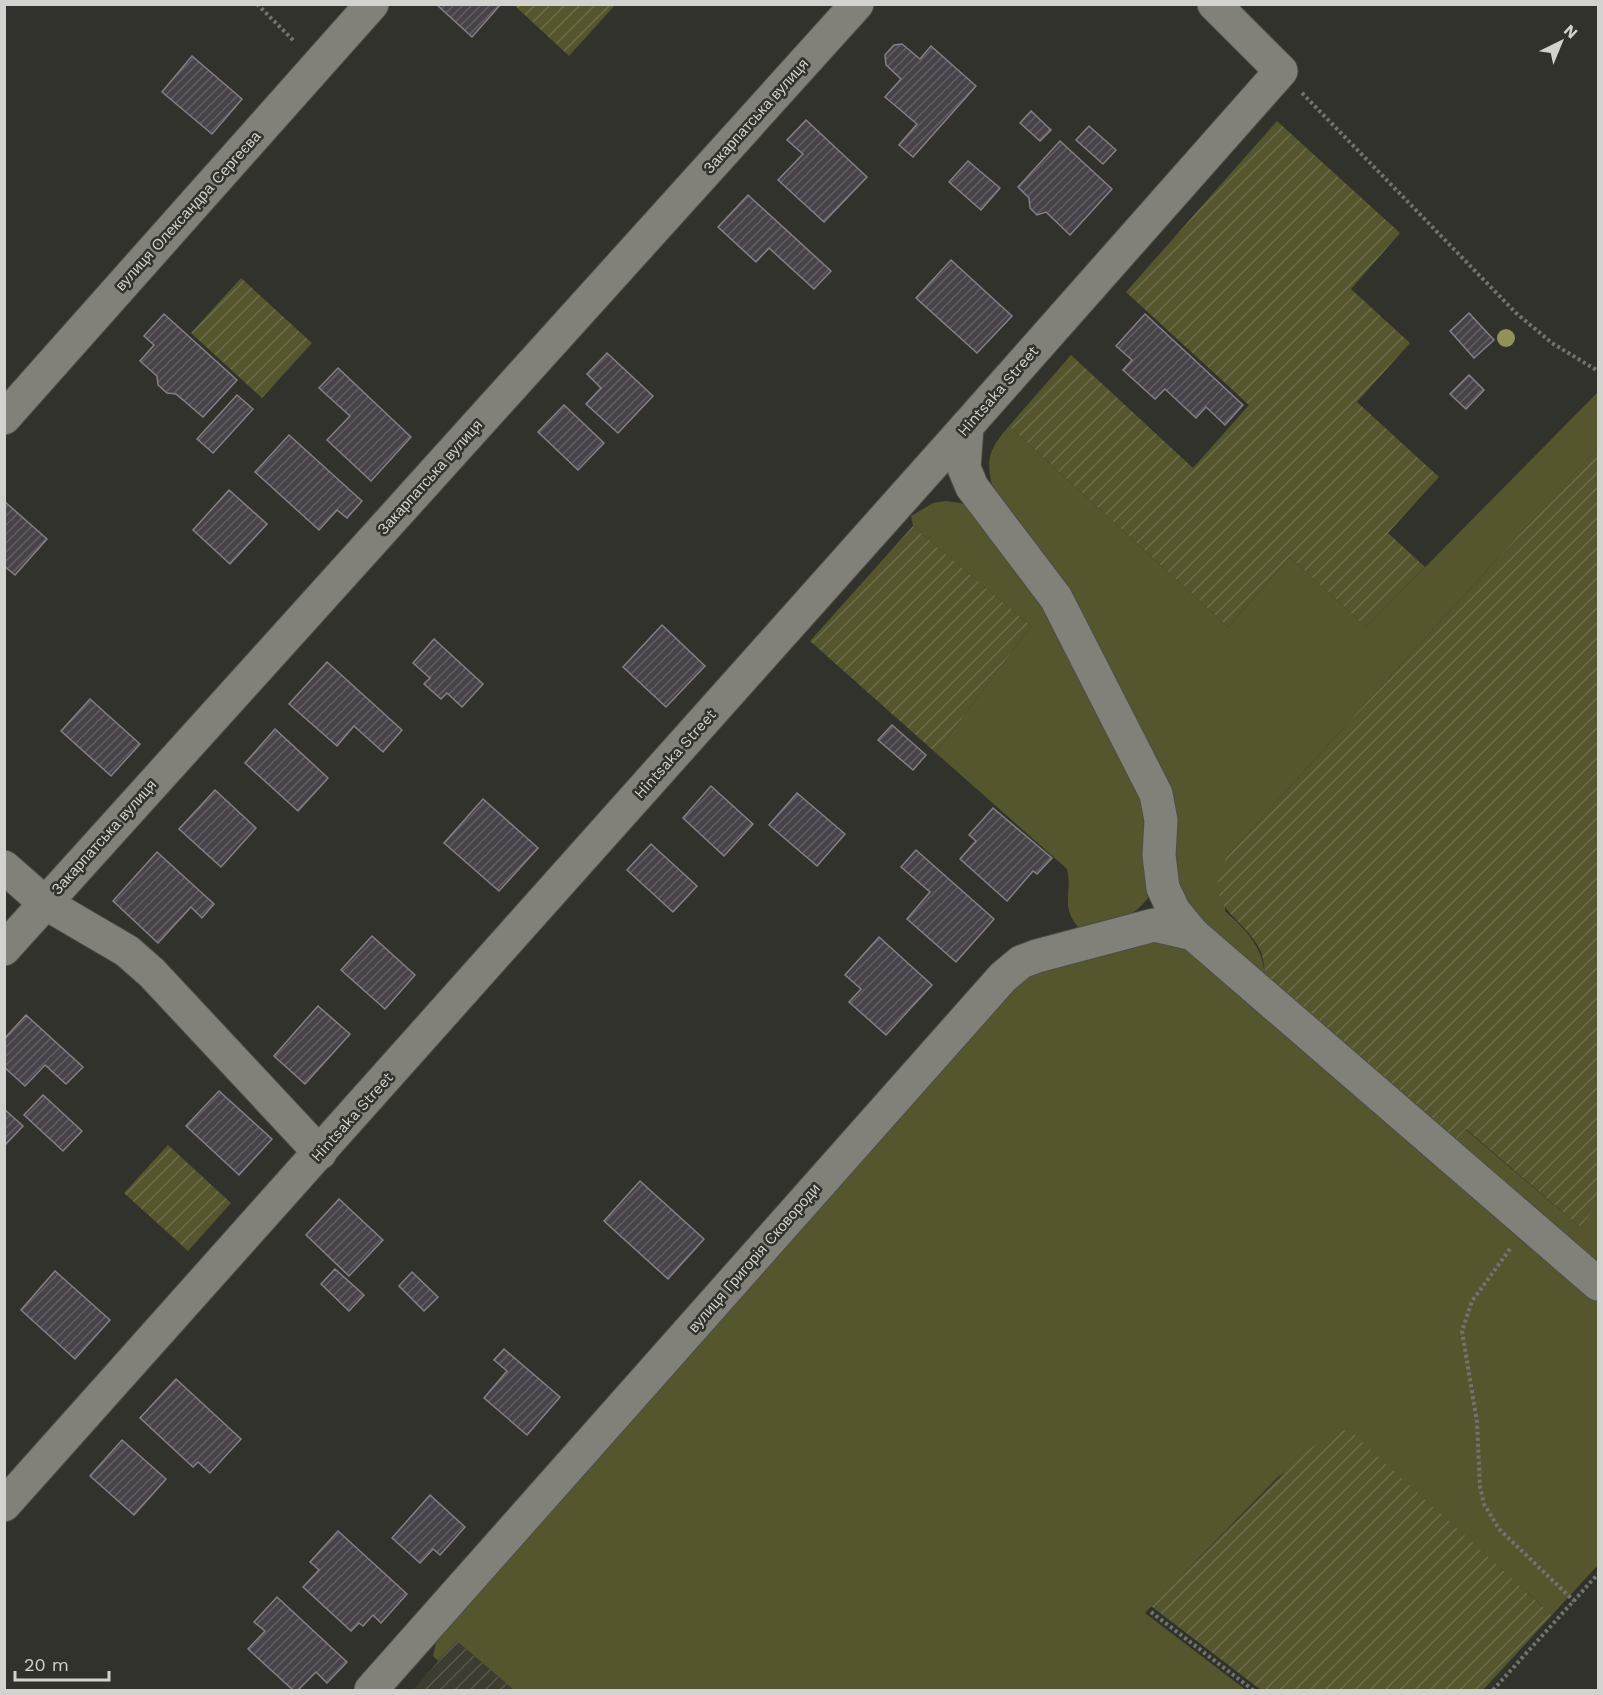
<svg xmlns="http://www.w3.org/2000/svg" width="1603" height="1695" viewBox="0 0 1603 1695" font-family="'Work Sans',sans-serif">
	<style>
		.industrial { fill: url(#industrial-furrows) }
		.grass { fill: #55552e }
		.garden { fill: url(#garden-furrows) }
		.building { fill: url(#building-hatch); stroke: #858086; stroke-width: 1.5 }
		.lines { fill: none; stroke-linecap: round; stroke-linejoin: round }
		.street-casing { stroke: #4e4e48; stroke-width: 35 }
		.path { stroke: #74746f; stroke-width: 4; stroke-dasharray: 3 3; stroke-linecap: butt }
		.street { stroke: #81817a; stroke-width: 33 }
		.tree { fill: #91915b }
		.labels { text-anchor: middle; stroke-width: 5; stroke-linejoin: round; paint-order: stroke }
		.street-label { font-size: 15px; fill: #d2d3cf; stroke: #32322c }
	</style>
	<defs>
		<pattern id="industrial-furrows" width="10" height="10" patternUnits="userSpaceOnUse" patternTransform="scale(1.5)"><rect width="10" height="10" fill="#3c3c30"/><path d="M-1 1l2-2M0 10L10 0M9 11l2-2" fill="none" stroke="#57574d"/></pattern>
		<pattern id="garden-furrows" width="10" height="10" patternUnits="userSpaceOnUse" patternTransform="scale(1.5)"><rect width="10" height="10" fill="#55552e"/><path d="M-1 1l2-2M0 10L10 0M9 11l2-2" fill="none" stroke="#6d6d4b"/></pattern>
		<pattern id="building-hatch" width="6" height="6" patternUnits="userSpaceOnUse" patternTransform="scale(1.5)"><rect width="6" height="6" fill="#484349"/><path d="M-1 1l2-2M0 6l6-6M5 7l2-2" fill="none" stroke="#625d62"/></pattern>
	</defs>
	<rect width="100%" height="100%" fill="#32322c"/>
	<path class="industrial" d="M457 1640 514 1690H413Z"/>
	<g class="grass">
		<path d="M1598 392V448L1227 856 1225 911C1247 931 1263 946 1265 977L1201 922 1177 886 1165 775 1061 576 992 485C985 457 991 447 1009 426L1228 627 1290 557 1366 627Z"/>
		<path d="M946 501 961 503 973 510 1031 579 1142 789 1151 893C1135 921 1110 921 1080 929 1059 907 1073 894 1067 869L936 753 1031 626 913 526 911 516 933 503Z"/>
		<path d="M1145 937 1175 939 1598 1299V1565L1552 1615 1347 1429 1278 1477 1145 1613 1246 1690H514L457 1641 438 1661 433 1656 436 1642 991 1008 1027 975Z"/>
		<path d="M1465 1129 1580 1227 1598 1205V1266L1455 1141Z"/>
	</g>
	<g class="garden">
		<path d="M514 5H615L569 56Z"/>
		<path d="M1277 121 1400 233 1351 289 1410 343 1357 402 1439 477 1388 533 1425 567 1366 627 1290 557 1228 627 1009 426 1071 355 1193 468 1249 405 1126 292Z"/>
		<path d="M241 278 312 343 262 398 191 333Z"/>
		<path d="M1598 448V1205L1580 1227 1466 1129 1455 1141 1265 977C1264 966 1264 956 1258 946 1235 909 1202 907 1227 856Z"/>
		<path d="M913 526 1031 626 936 753 810 641Z"/>
		<path d="M168 1145 231 1203 188 1251 124 1193Z"/>
		<path d="M1348 1429 1552 1615 1483 1690H1261L1151 1606 1303 1454 1324 1439Z"/>
	</g>
	<g class="building">
		<path d="M436 4H501L472 37Z"/>
		<path d="M902 44 920 59 931 46 976 86 913 157 899 145 917 124 885 97 901 79 886 65 885 55 894 45Z"/>
		<path d="M192 56 242 99 212 134 162 92Z"/>
		<path d="M1031 111 1051 130 1040 141 1020 123Z"/>
		<path d="M806 120 867 177 824 222 778 180 803 154 787 140Z"/>
		<path d="M1089 126 1116 150 1103 164 1076 140Z"/>
		<path d="M1060 141 1112 189 1070 235 1046 212 1037 215 1030 208 1029 198 1018 187Z"/>
		<path d="M968 161 1000 188 981 210 949 182Z"/>
		<path d="M748 195 831 271 814 289 769 248 756 262 718 227Z"/>
		<path d="M951 260 1012 316 977 353 916 298Z"/>
		<path d="M1469 313 1494 340 1474 358 1450 331Z"/>
		<path d="M164 314 237 380 203 417 176 394 167 393 158 385 157 376 140 361 154 345 144 336Z"/>
		<path d="M1145 314 1243 405 1225 425 1206 407 1196 418 1165 389 1155 399 1123 370 1132 360 1116 346Z"/>
		<path d="M607 353 653 396 618 433 586 404 601 388 587 374Z"/>
		<path d="M338 368 411 437 371 481 327 440 350 416 319 388Z"/>
		<path d="M1469 375 1484 390 1466 409 1450 394Z"/>
		<path d="M237 395 253 409 213 453 197 439Z"/>
		<path d="M564 405 604 443 578 470 538 432Z"/>
		<path d="M289 435 362 501 347 518 337 510 319 530 255 472Z"/>
		<path d="M229 490 267 524 230 564 193 530Z"/>
		<path d="M4 501 47 539 15 575 4 566Z"/>
		<path d="M662 625 705 666 666 707 623 667Z"/>
		<path d="M434 639 483 684 462 707 447 693 441 699 424 684 430 678 413 663Z"/>
		<path d="M327 662 402 730 383 752 354 726 337 746 289 704Z"/>
		<path d="M90 699 140 744 111 776 61 731Z"/>
		<path d="M892 725 926 755 913 770 878 740Z"/>
		<path d="M275 729 328 778 298 811 245 763Z"/>
		<path d="M711 786 753 824 724 856 683 818Z"/>
		<path d="M215 790 256 828 221 867 179 829Z"/>
		<path d="M797 793 845 834 817 866 769 825Z"/>
		<path d="M483 799 538 848 499 891 444 843Z"/>
		<path d="M993 808 1052 858 1037 874 1033 871 1007 901 960 859 976 841 969 835Z"/>
		<path d="M651 844 697 886 673 912 627 870Z"/>
		<path d="M916 850 994 919 956 962 907 919 930 892 901 867Z"/>
		<path d="M157 852 214 904 202 918 191 907 158 943 113 901Z"/>
		<path d="M372 936 415 975 385 1009 341 970Z"/>
		<path d="M879 937 932 985 886 1035 849 1002 861 989 845 975Z"/>
		<path d="M318 1006 350 1034 305 1084 274 1056Z"/>
		<path d="M26 1015 83 1067 66 1084 45 1065 25 1086 4 1067V1039Z"/>
		<path d="M219 1091 272 1139 239 1175 186 1126Z"/>
		<path d="M43 1095 82 1131 63 1151 24 1115Z"/>
		<path d="M4 1109 23 1126 4 1146Z"/>
		<path d="M640 1181 704 1239 668 1279 604 1221Z"/>
		<path d="M339 1199 383 1240 349 1276 306 1235Z"/>
		<path d="M335 1269 364 1295 349 1311 321 1284Z"/>
		<path d="M55 1271 110 1320 75 1359 21 1310Z"/>
		<path d="M412 1272 438 1297 424 1311 399 1286Z"/>
		<path d="M504 1349 560 1397 527 1435 484 1398 507 1371 494 1360Z"/>
		<path d="M176 1379 241 1439 210 1473 198 1462 193 1467 140 1418Z"/>
		<path d="M122 1440 166 1479 134 1515 90 1476Z"/>
		<path d="M430 1495 465 1527 440 1555 433 1549 420 1563 392 1538Z"/>
		<path d="M338 1531 407 1594 381 1623 373 1615 363 1626 359 1623 351 1631 303 1587 319 1570 310 1562Z"/>
		<path d="M277 1597 347 1662 327 1683 316 1672 298 1690H293L248 1649 265 1631 254 1622Z"/>
	</g>
	<g class="lines">
		<defs>
			<g id="street">
				<path d="M4 418 372 4"/>
				<path d="M967 426 964 468 972 487 1056 598 1156 794 1161 820 1159 855 1163 888 1174 911 1193 934 1598 1284"/>
				<path d="M4 867 45 903 127 951 152 973 320 1153"/>
				<path d="M4 949 857 4"/>
				<path d="M4 1505 967 426 1281 71 1214 4"/>
				<path d="M371 1690 1003 977 1021 962 1037 956 1154 925 1193 934"/>
			</g>
		</defs>
		<use href="#street" class="street-casing"/>
		<g class="path">
			<path d="M257 4 295 42"/>
			<path d="M1302 93 1516 313 1552 343 1598 371"/>
			<path d="M1510 1249 1472 1301 1462 1331 1477 1422 1480 1487 1484 1504 1499 1529 1574 1601"/>
			<path d="M1151 1612 1253 1690"/>
			<path d="M1493 1690 1598 1574"/>
		</g>
		<use href="#street" class="street"/>
	</g>
	<circle class="tree" cx="1506" cy="338" r="9"/>
	<g class="labels">
		<g class="street-label">
			<text transform="translate(756 116) rotate(-48)" y="5">Закарпатська вулиця</text>
			<text transform="translate(188 211) rotate(-48)" y="5">вулиця Олександра Сергеєва</text>
			<text transform="translate(998 391) rotate(-49)" y="5">Hintsaka Street</text>
			<text transform="translate(430 477) rotate(-48)" y="5">Закарпатська вулиця</text>
			<text transform="translate(675 754) rotate(-48)" y="5">Hintsaka Street</text>
			<text transform="translate(104 837) rotate(-48)" y="5">Закарпатська вулиця</text>
			<text transform="translate(352 1117) rotate(-48)" y="5">Hintsaka Street</text>
			<text transform="translate(754 1258) rotate(-49)" y="5">вулиця Григорія Сковороди</text>
		</g>
	</g>
	<rect width="1603" height="1695" fill="none" stroke="#d2d3cf" stroke-width="12"/>
	<g transform="translate(1561 42) rotate(43)" stroke="#32322c" stroke-width="4.5" paint-order="stroke">
	<path d="M0-4.5L10 22L0 15L-10 22Z" fill="#d2d3cf"/>
	<text y="-9" font-size="16" font-weight="bold" text-anchor="middle" fill="#d2d3cf">N</text>
	</g>
	<path d="M15 1671v9h94v-9" fill="none" stroke="#d2d3cf" stroke-width="3"/>
	<text x="24" y="1671" font-size="18" fill="#d2d3cf" stroke="#32322c" stroke-width="4.5" paint-order="stroke">20 m</text>
</svg>
